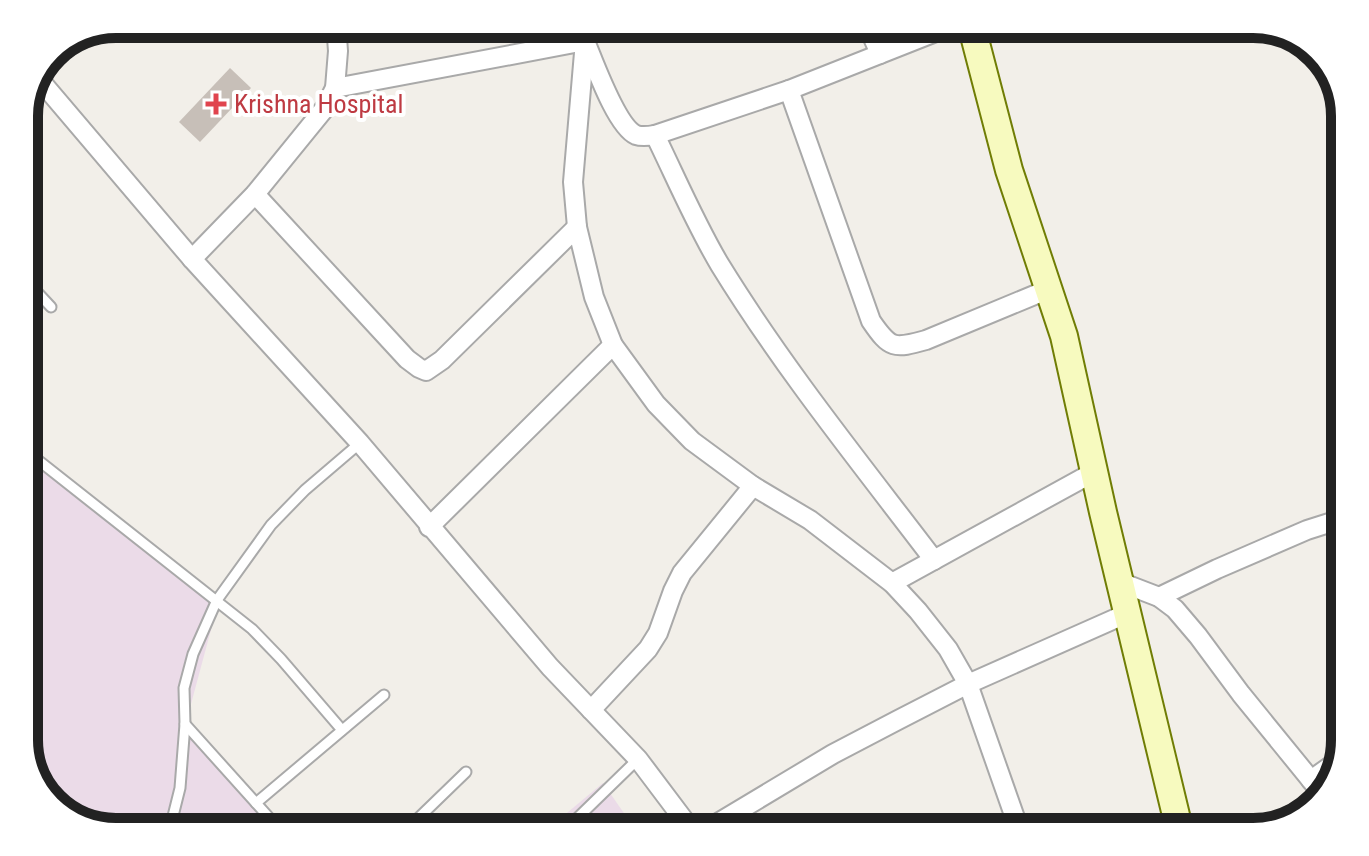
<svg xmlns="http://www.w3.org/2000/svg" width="1369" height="856" viewBox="0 0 1369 856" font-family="'Roboto Condensed',sans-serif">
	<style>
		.industrial { fill: #ebdbe8 }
		.building { fill: #c7bfb8 }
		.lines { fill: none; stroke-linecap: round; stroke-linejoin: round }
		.lane-casing { stroke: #a9a9a9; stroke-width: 13 }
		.street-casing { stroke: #a9a9a9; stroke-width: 22 }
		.secondary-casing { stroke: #707d05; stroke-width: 30 }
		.lane { stroke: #fff; stroke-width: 9 }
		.street { stroke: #fff; stroke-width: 18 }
		.secondary { stroke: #f7fabf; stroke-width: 26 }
		.health-dot { fill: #e0444e; stroke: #fff; stroke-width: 3 }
		.labels { text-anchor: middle; stroke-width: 8; stroke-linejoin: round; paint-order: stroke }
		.health-label { font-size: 26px; fill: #be3a42; stroke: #fff; text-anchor: start }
		.rim { fill: none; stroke: #222; stroke-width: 10 }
	</style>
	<rect width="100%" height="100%" fill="#f2efe9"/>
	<g class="industrial">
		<path d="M24 455 219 600 184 730 275 832H116L65 817 24 746Z"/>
		<path d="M603 783 637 832H544Z"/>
	</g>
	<path class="building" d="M230 68 251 88 200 142 179 122Z"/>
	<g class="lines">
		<defs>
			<g id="lane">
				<path d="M24 278 51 307"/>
				<path d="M24 449 252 629 281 659 342 730"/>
				<path d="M185 724 282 832"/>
				<path d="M256 803 384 695"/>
				<path d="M169 832 180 788 185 724 184 688 193 654 217 600 271 525 305 490 360 443"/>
				<path d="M404 832 466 772"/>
				<path d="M563 832 638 759"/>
			</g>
			<g id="street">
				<path d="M585 24V41L573 182 577 227 594 297 613 345 656 404 692 441 753 486 810 520 892 583 918 611 948 649 968 684 1020 832"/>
				<path d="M867 24 880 54"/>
				<path d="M39 79 192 259 360 443 550 667 638 759 693 832"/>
				<path d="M335 88 585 41C594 62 616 126 636 135 642 137 649 136 655 135L789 90 956 24"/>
				<path d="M789 90 871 321C890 349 894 349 926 340L1049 289"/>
				<path d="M655 135C676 178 696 225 720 265 784 369 861 464 934 560"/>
				<path d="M255 194 407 359 419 368 426 371 442 360 577 227"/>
				<path d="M192 259 255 194 325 108 335 88 338 51 336 24"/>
				<path d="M429 527 613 345"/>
				<path d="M1120 582 1159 597 1175 609 1198 636 1241 694 1324 796"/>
				<path d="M892 583 1094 472"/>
				<path d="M1159 597 1217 569 1307 530 1329 523 1345 525"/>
				<path d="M591 710 648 649 658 633 673 591 682 573 753 486"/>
				<path d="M1311 780 1339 760"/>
				<path d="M703 832 833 754 898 720 968 684 1128 613"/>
			</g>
			<path id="secondary" d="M971 24 1009 170 1064 336 1103 512 1180 832"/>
		</defs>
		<use href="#lane" class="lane-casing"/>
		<use href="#street" class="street-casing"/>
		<use href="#secondary" class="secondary-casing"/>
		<use href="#lane" class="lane"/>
		<use href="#street" class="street"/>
		<use href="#secondary" class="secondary"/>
	</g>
	<path class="health-dot" d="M212 92h8v8h8v8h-8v8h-8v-8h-8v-8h8z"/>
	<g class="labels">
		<g class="health-label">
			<text x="234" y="113">Krishna Hospital</text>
		</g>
	</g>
	<path d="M0 0H1369V856H0ZM116 38H1253A78 78 0 0 1 1331 116V740A78 78 0 0 1 1253 818H116A78 78 0 0 1 38 740V116A78 78 0 0 1 116 38Z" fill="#fff" fill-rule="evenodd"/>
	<path class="rim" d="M116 38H1253A78 78 0 0 1 1331 116V740A78 78 0 0 1 1253 818H116A78 78 0 0 1 38 740V116A78 78 0 0 1 116 38Z"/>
</svg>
